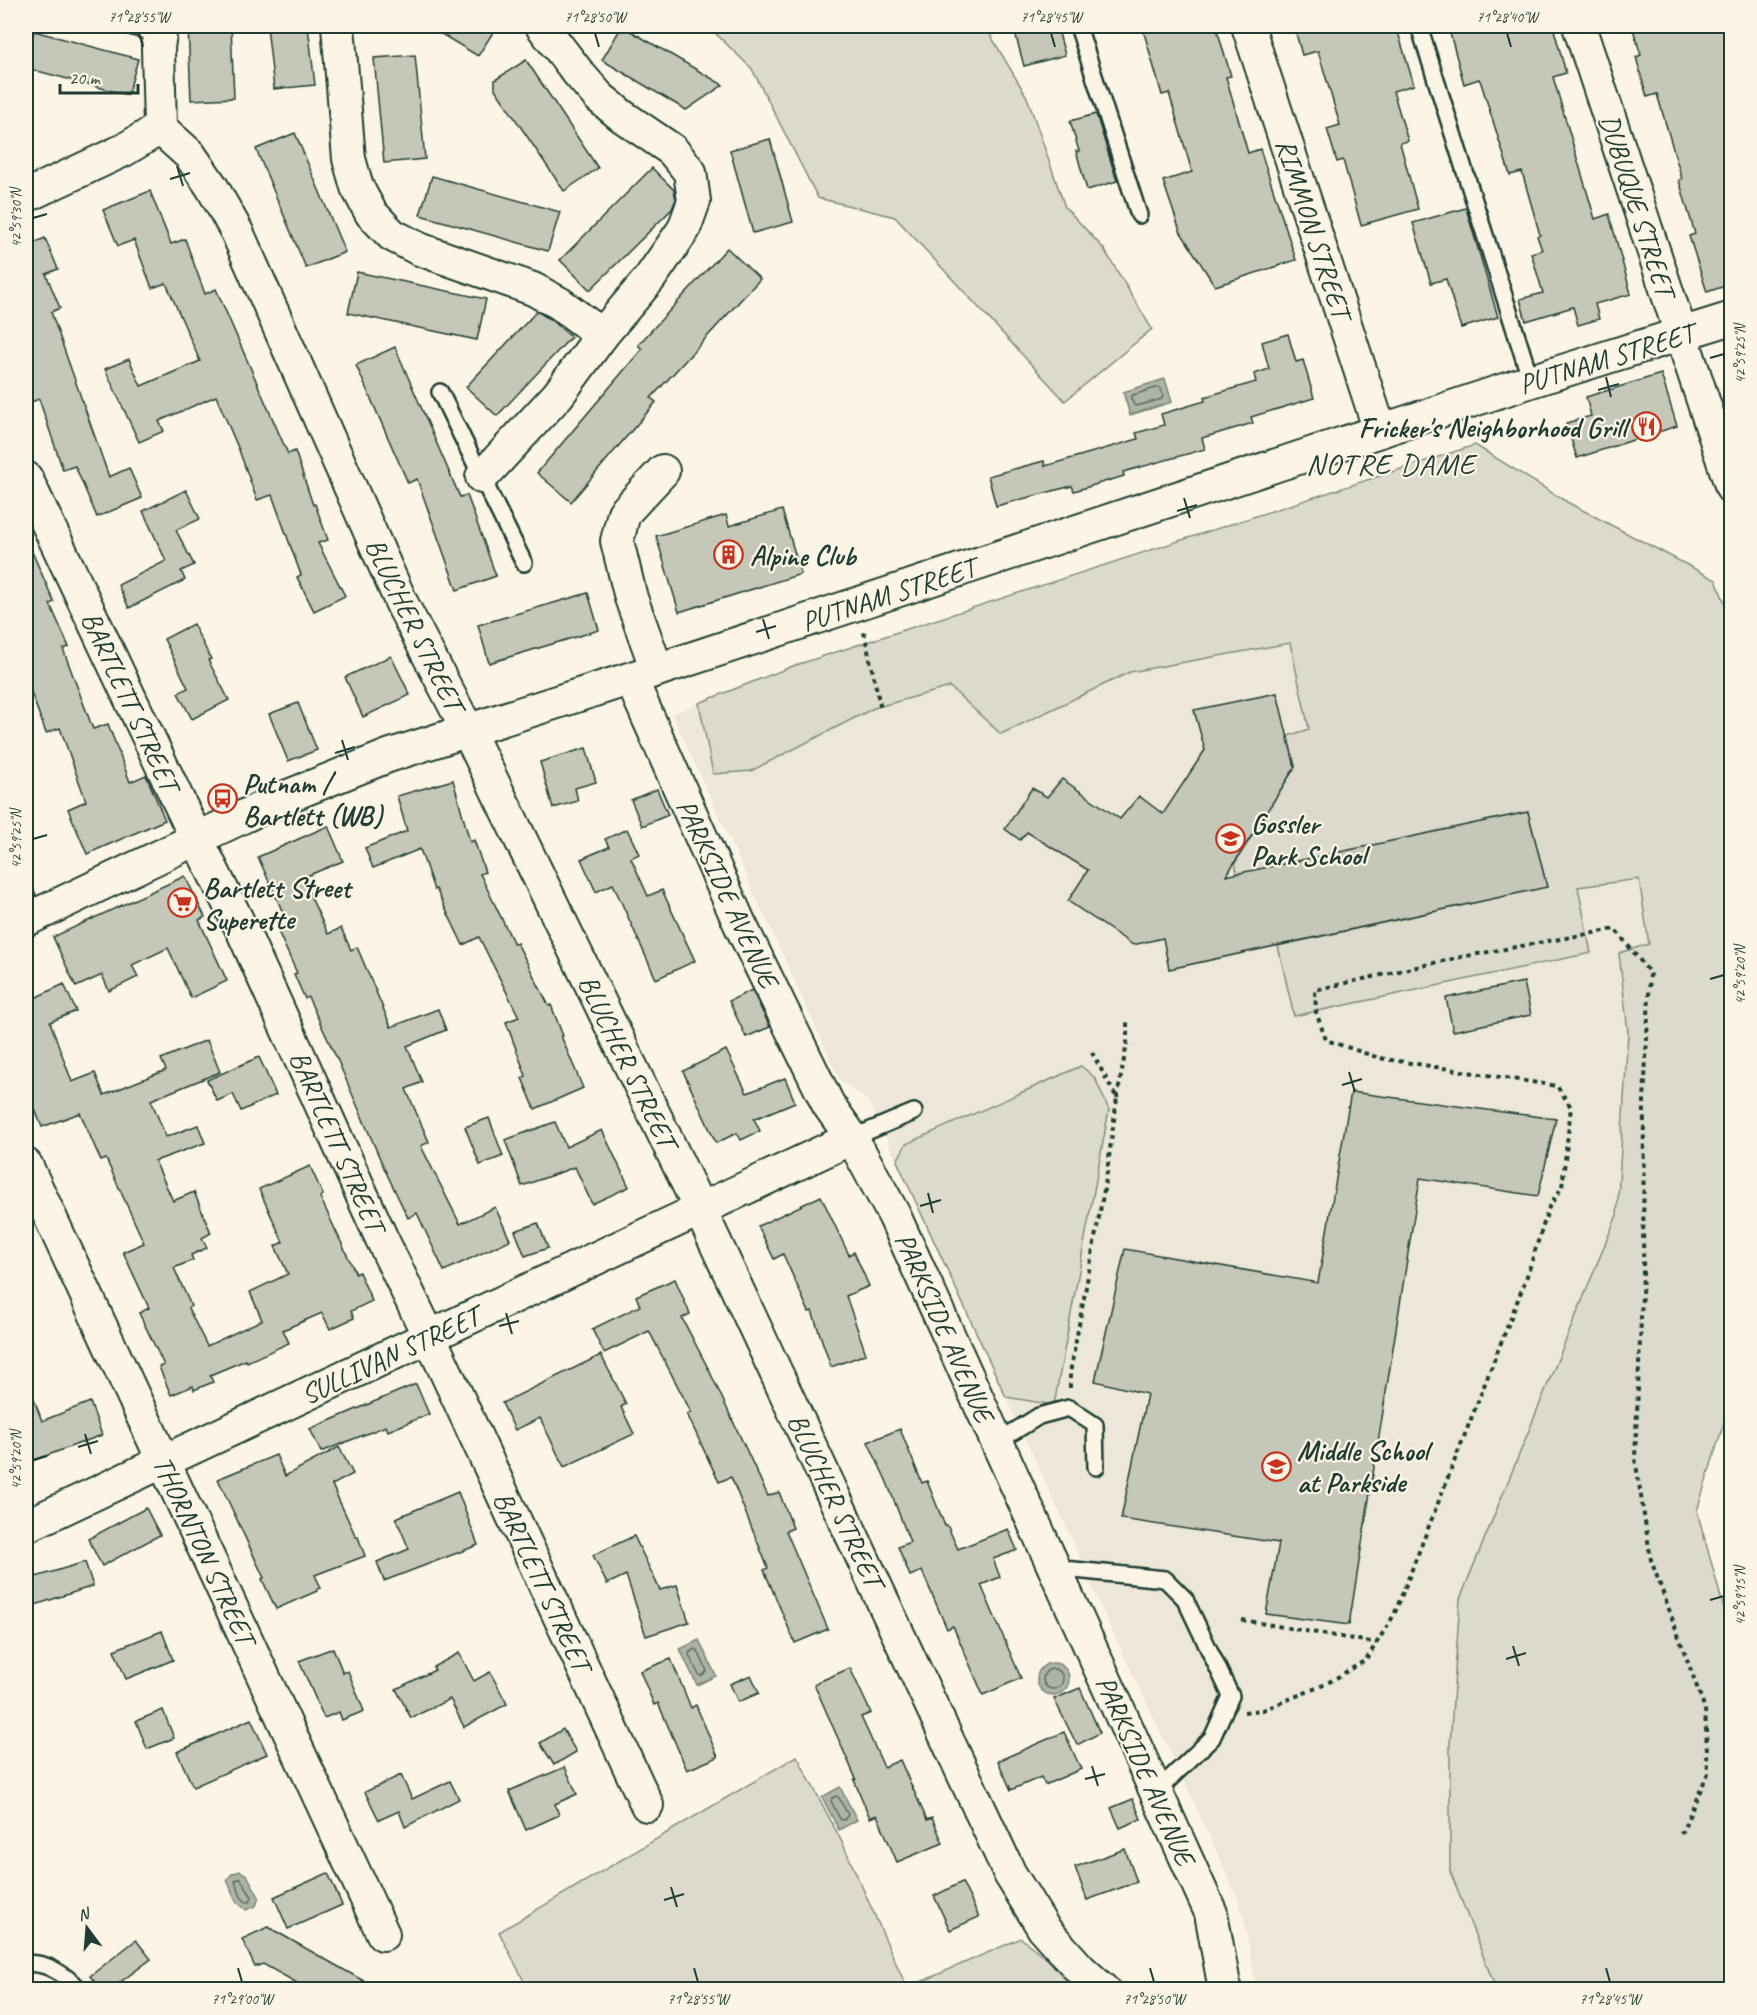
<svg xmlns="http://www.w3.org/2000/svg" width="1757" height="2015" viewBox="0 0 1757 2015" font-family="Caveat,sans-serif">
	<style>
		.built { fill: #ece7d8 }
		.green { fill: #dcdacc; stroke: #7e8c80; stroke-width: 1.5 }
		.water { fill: #aeb3a7; stroke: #758479; stroke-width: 1.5 }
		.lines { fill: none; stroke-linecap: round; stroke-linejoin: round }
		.shore { stroke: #586c62; stroke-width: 1.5 }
		.building { fill: #c5c7b9; stroke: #1f3d34; stroke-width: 1.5 }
		.lane-casing { stroke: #1f3d34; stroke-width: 20 }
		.street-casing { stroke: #1f3d34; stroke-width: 36 }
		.path { stroke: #1f3d34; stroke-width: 4; stroke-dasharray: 4.5 4.5; stroke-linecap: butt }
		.lane { stroke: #fcf5e5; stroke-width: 15 }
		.street { stroke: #fcf5e5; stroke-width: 32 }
		.ticks { fill: none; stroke: #1f3d34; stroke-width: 2 }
		.labels { text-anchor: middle; stroke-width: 4.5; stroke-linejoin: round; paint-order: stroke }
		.street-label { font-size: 28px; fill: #1f3d34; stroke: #fcf5e5 }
		.poi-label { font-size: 28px; font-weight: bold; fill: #1f3d34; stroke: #fcf5e5; text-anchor: start }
		.neighbourhood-label { font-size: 30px; letter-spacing: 1.5px; fill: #1f3d34; stroke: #fcf5e5 }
		.neatline { fill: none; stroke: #1f3d34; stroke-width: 2 }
		.ticks-label { font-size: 15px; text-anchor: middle; fill: #1f3d34 }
	</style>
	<rect width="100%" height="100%" fill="#fcf5e5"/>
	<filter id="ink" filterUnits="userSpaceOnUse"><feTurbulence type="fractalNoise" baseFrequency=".0167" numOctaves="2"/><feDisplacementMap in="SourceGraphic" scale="12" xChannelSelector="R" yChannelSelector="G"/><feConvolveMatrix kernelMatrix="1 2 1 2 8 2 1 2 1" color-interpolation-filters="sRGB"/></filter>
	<g filter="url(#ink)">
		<path class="built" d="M1475 445 1567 502 1716 580 1732 622 1628 1032 1617 1215 1460 1599 1450 1744V1871L1496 1989H1256L1244 1918 1238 1899 1185 1783 1105 1616 1070 1535 897 1161 868 1101 840 1080 672 714 793 666Z"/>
		<g class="green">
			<path d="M708 26H985L1027 97 1065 207 1104 249 1152 329 1065 401 895 217 818 198 752 69Z"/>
			<path d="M1475 445 1567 502 1716 580 1732 622V1396L1697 1511 1731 1634 1732 1972 1729 1973 1730 1989H1496L1450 1871V1744L1460 1599 1617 1215 1628 1032 1619 953 1649 944 1639 879 1578 887 1591 953 1294 1016 1278 946 1547 887 1528 813 1237 874 1235 863 1295 767 1288 736 1309 729 1290 643 1130 672 1001 734 950 687 874 708 751 771 713 774 699 703 793 666Z"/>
			<path d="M1081 1066 1095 1078 1109 1110 1054 1405 1006 1397 897 1161 906 1144Z"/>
			<path d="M797 1756 843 1844 907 1988 1021 1938 1051 1962 1075 1989H528L499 1932Z"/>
		</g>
		<g class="water">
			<path d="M1165 379 1172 402 1130 415 1123 392Z"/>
			<path d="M699 1640 716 1676 697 1685 680 1649Z"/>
			<circle cx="1053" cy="1679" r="16"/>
			<path d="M840 1787 857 1820 839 1830 822 1797Z"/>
			<path d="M240 1871 247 1875 259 1897 256 1906 246 1910 236 1901 227 1880 232 1874Z"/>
		</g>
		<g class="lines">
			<g class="shore">
				<path d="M1159 387 1163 395 1162 399 1137 406 1134 405 1131 398 1133 395Z"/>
				<path d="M695 1649 698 1651 707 1671 702 1676 699 1675 689 1655 690 1652Z"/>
				<circle cx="1053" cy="1679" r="10"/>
				<path d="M836 1796 839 1798 848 1815 844 1820 840 1819 831 1801 832 1798Z"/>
				<path d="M240 1878 252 1897 250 1902H246L241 1897 235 1881Z"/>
			</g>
		</g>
		<g class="building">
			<path d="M188 26H231L234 98 191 100Z"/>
			<path d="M267 26H308L315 85 274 89Z"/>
			<path d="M428 26H497L478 56Z"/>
			<path d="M622 26 723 85 686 110 602 60Z"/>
			<path d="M1025 26H1057L1065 55 1024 66 1014 29Z"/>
			<path d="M1142 26H1216L1231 76 1226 77 1248 153 1260 149 1296 260 1215 286 1180 231 1163 181 1192 172 1169 93 1162 95Z"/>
			<path d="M1294 26H1396L1414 85 1393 91 1408 141 1400 143 1418 209 1361 225 1343 160 1337 162 1327 129 1340 125 1318 51 1302 55Z"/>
			<path d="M1448 26H1553L1566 73 1553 77 1595 219 1609 214 1631 294 1595 304 1599 319 1578 325 1573 307 1526 321 1520 299 1543 293 1531 253 1542 250 1537 236 1540 235 1522 172 1510 175 1481 83 1479 79 1464 84Z"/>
			<path d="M1632 26H1731V284L1707 292 1689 236 1695 234 1679 180 1682 179 1657 94 1647 97 1636 57 1641 55Z"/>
			<path d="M34 31 138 59 128 95 26 68V61Z"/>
			<path d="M415 55 425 159 384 163 374 58Z"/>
			<path d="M526 60 598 168 564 191 495 89V80Z"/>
			<path d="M1096 114 1117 181 1087 190 1076 151H1079L1070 121Z"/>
			<path d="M295 133 345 252 306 268 256 149Z"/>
			<path d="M770 139 793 222 753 233 730 150Z"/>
			<path d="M652 168 674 190 676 199 672 209 590 290 560 260Z"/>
			<path d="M432 176 560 212 548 251 420 215Z"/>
			<path d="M150 191 171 244 185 239 205 294 216 289 288 454 295 451 313 505 315 504 328 540 318 543 345 596 314 611 297 577 301 575 272 495 257 500 239 450 216 396 159 421 164 431 139 442 105 369 129 359 141 386 200 361 166 283 152 288 134 240 118 246 103 210Z"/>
			<path d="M1466 208 1498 317 1461 328 1446 279 1431 283 1413 223Z"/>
			<path d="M26 225 34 243 45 238 58 269 46 274 60 308 51 312 109 477 129 468 142 498 97 517 75 466 63 470 39 399 26 404Z"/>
			<path d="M727 248 760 279 651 398 656 402 571 502 537 473 642 349 638 345Z"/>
			<path d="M357 272 486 299 477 340 348 313Z"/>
			<path d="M537 311 554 322 571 337 497 416 466 387Z"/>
			<path d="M1288 334 1296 362 1303 360 1314 398 1251 417 1253 423 1202 438 1205 449 1123 472 1124 476 1074 491 1072 486 996 506 988 476 1044 461 1045 466 1138 439 1136 433 1164 425 1161 414 1205 401 1204 397 1256 382 1254 374 1269 369 1262 342Z"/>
			<path d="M395 347 460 497 467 495 496 576 457 590 417 479 408 483 356 365Z"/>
			<path d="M1661 374 1677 426 1577 458 1566 423 1591 416 1586 397Z"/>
			<path d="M186 490 200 519 176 530 194 565 181 571 185 580 129 608 118 585 166 561 143 511Z"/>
			<path d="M782 510 801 574 679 612 656 536 726 515 729 526Z"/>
			<path d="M26 538 54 602 50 604 69 647 63 649 93 729 108 724 130 782 146 775 165 820 87 854 68 809 86 801 60 728 46 733 26 679Z"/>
			<path d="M588 593 599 630 489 663 478 625Z"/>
			<path d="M193 624 211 659 208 660 229 700 192 719 178 693 188 688 164 639Z"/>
			<path d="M391 656 410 695 363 717 345 677Z"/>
			<path d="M1277 693 1295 767 1226 876 1528 812 1547 887 1169 969 1163 938 1133 945 1068 901 1088 870 1027 832 1020 840 1005 829 1032 788 1047 797 1062 779 1120 819 1139 796 1163 814 1205 750 1194 710Z"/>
			<path d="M298 703 317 750 288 761 269 714Z"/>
			<path d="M586 748 596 782 575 788 578 801 553 808 540 762Z"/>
			<path d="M453 780 470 842 474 840 485 872 480 874 514 944 517 943 549 1006 551 1005 563 1036H561L583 1088 535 1109 522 1078 526 1076 506 1022 519 1017 479 937 463 945 436 889 434 890 420 849 373 868 365 848 407 831 397 796Z"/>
			<path d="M657 789 668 815 642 826 631 800Z"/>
			<path d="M328 826 343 861 302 878 328 934 341 928 351 950 357 947 391 1027 438 1009 446 1030 407 1046 422 1082 406 1089 429 1142 421 1146 460 1224 495 1207 510 1240 444 1271 417 1213 408 1218 384 1168 338 1061 308 997 305 999 294 974 297 973 277 929 288 924 258 857Z"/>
			<path d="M627 829 639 854 631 858 648 896 662 890 695 961 656 979 613 884 596 892 581 859 609 847 605 839Z"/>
			<path d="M185 876 205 917 199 920 227 981 191 998 168 948 132 965 138 977 109 991 102 975 76 987 53 937Z"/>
			<path d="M1524 982 1531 1015 1453 1031 1446 998Z"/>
			<path d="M64 984 76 1011 50 1022 72 1082 95 1073 104 1095 166 1070 161 1059 207 1040 220 1072 151 1100 166 1137 198 1125 205 1143 155 1161 173 1201 194 1192 211 1233 202 1238 207 1248 191 1255 193 1260 174 1268 191 1306 188 1308 207 1346 262 1320 250 1292 288 1274 275 1246 283 1242 259 1189 310 1166 323 1195 320 1197 356 1274 359 1272 372 1301 351 1311 354 1318 330 1329 322 1313 283 1330 289 1343 247 1362 246 1360 210 1375 213 1382 194 1390 193 1386 171 1395 159 1367 164 1365 139 1313 149 1308 123 1252 144 1243 106 1159 101 1161 80 1113 42 1127 26 1087V1002Z"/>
			<path d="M752 990 770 1027 746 1037 729 1001Z"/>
			<path d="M726 1050 747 1093 785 1078 795 1102 754 1119 760 1131 741 1140 737 1133 716 1143 683 1071Z"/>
			<path d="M259 1057 276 1095 241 1111 233 1094 217 1101 207 1080Z"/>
			<path d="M1351 1092 1556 1119 1538 1196 1420 1178 1349 1625 1266 1614 1279 1543 1121 1519 1147 1394 1095 1381 1125 1249 1318 1283Z"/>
			<path d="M489 1118 503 1156 480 1165 465 1127Z"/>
			<path d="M555 1122 566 1147 602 1130 629 1187 592 1204 575 1167 522 1186 505 1140Z"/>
			<path d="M821 1196 849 1255 854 1252 869 1286 846 1296 866 1354 831 1367 812 1311 809 1312 783 1254 774 1259 758 1226Z"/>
			<path d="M538 1223 548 1248 525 1256 515 1231Z"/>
			<path d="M675 1279 690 1314 682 1318 709 1370 768 1496 779 1492 793 1528 786 1531 828 1629 795 1643 764 1570 768 1568 731 1477 719 1482 687 1414 691 1412 649 1331 604 1353 592 1329 640 1306 636 1296Z"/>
			<path d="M601 1355 626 1404 621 1407 634 1434 564 1467 540 1418 515 1430 502 1403Z"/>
			<path d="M26 1381H27L42 1421 90 1402 102 1435 32 1461 26 1443Z"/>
			<path d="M416 1384 429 1414 388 1431 386 1426 321 1452 310 1429Z"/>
			<path d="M900 1429 922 1483 927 1481 945 1526 947 1525 958 1549 1008 1529 1017 1550 993 1559 1000 1577 981 1585 1021 1678 983 1695 953 1626 947 1629 922 1571 910 1576 898 1547 910 1542 886 1480 868 1442Z"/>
			<path d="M339 1447 353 1474 332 1485 356 1537H358L365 1556 315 1575 321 1588 317 1589V1591L276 1609 262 1579 264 1578 218 1479 276 1455 285 1476Z"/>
			<path d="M458 1492 478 1545 384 1581 377 1562 409 1549 396 1518Z"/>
			<path d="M146 1508 160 1535 102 1566 88 1539Z"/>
			<path d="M634 1536 660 1590 677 1585 689 1622 646 1636 626 1575 607 1584 593 1555Z"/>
			<path d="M85 1562 93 1586 26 1608V1580Z"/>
			<path d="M162 1631 173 1660 126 1679 114 1650Z"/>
			<path d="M333 1648 343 1673 348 1671 364 1711 342 1720 339 1712 324 1718 299 1661Z"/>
			<path d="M459 1653 474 1681 490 1672 507 1704 464 1727 450 1699 411 1718 396 1689 435 1670 433 1667Z"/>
			<path d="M671 1659 691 1708 696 1705 718 1757 687 1770 658 1703 654 1705 640 1671Z"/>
			<path d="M850 1668 871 1713 861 1717 884 1767 900 1760 927 1820 932 1818 943 1843 897 1862 877 1815 870 1818 854 1780 856 1779 814 1684Z"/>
			<path d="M751 1675 759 1693 738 1702 730 1684Z"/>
			<path d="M1080 1688 1100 1733 1077 1745 1054 1699Z"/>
			<path d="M163 1710 174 1738 147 1749 136 1721Z"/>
			<path d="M251 1719 267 1754 193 1787 177 1752Z"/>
			<path d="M563 1729 576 1752 554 1765 540 1743Z"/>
			<path d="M1064 1732 1081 1769 1045 1785 1041 1777 1011 1790 998 1761Z"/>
			<path d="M565 1767 577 1794 555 1804 559 1815 526 1830 509 1791Z"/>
			<path d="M401 1775 412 1799 450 1781 459 1799 405 1827 399 1811 379 1820 365 1792Z"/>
			<path d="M1133 1799 1141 1819 1120 1828 1111 1808Z"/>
			<path d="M1125 1849 1137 1882 1087 1900 1075 1867Z"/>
			<path d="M328 1873 342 1905 288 1929 274 1897Z"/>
			<path d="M962 1882 979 1917 950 1930 934 1896Z"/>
			<path d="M268 1927 378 1989H308L263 1964 255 1967 242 1939Z"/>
			<path d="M136 1940 151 1959 111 1989H101L90 1976Z"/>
		</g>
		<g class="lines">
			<defs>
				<g id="lane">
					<path d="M130 26 160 35"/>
					<path d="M1078 26 1139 215"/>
					<path d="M1419 26 1531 381"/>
					<path d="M440 392 524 563"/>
					<path d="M26 895 35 915"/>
					<path d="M852 1138 914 1112"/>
					<path d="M997 1442 1039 1416 1069 1408 1095 1425 1096 1467"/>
					<path d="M1054 1568 1165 1579 1185 1599 1231 1696 1212 1738 1156 1792"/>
					<path d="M26 1964C47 1961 66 1976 81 1990"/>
				</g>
				<g id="street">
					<path d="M338 26 349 159 357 187 371 213 392 235 419 249 533 289 559 303 602 335"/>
					<path d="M1248 26 1380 431"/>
					<path d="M1579 26 1732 488"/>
					<path d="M160 128 190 155 212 187 237 232 402 604 468 731 689 1186 1010 1874 1044 1929 1080 1969 1103 1990"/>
					<path d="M160 128 158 48 161 26"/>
					<path d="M26 196 124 150 160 128"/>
					<path d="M482 477 558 395 602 335 650 278 684 229 694 201 690 172 672 150 622 116 599 97 579 74 542 26"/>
					<path d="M26 478 187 819 244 934 381 1237 439 1357 647 1805"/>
					<path d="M657 670 631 598 617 541 624 513 663 471"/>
					<path d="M631 679 739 922 828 1104 852 1138 894 1215 1211 1913 1225 1990"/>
					<path d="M26 920 276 801 388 756 657 670 1531 381 1732 318"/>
					<path d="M26 1165 383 1934"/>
					<path d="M26 1526C300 1396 576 1267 852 1138"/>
				</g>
			</defs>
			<use href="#lane" class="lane-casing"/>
			<use href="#street" class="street-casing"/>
			<g class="path">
				<path d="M864 632 881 710"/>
				<path d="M1117 1098 1127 1043V1020"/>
				<path d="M1070 1388V1373L1106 1179 1117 1098 1091 1051"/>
				<path d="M1242 1620 1376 1643"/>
				<path d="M1244 1712 1263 1710 1326 1684 1366 1660 1394 1615 1526 1279 1549 1207 1562 1187 1571 1107 1557 1086 1379 1058 1326 1040 1316 1012 1315 990 1461 957 1615 929 1650 973 1644 1101 1643 1272 1635 1458 1651 1560 1705 1709 1708 1773 1681 1834"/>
			</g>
			<use href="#lane" class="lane"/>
			<use href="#street" class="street"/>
		</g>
	</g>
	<path class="ticks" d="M139 33 143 47M595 33 599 47M1051 33 1055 47M1507 33 1511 47M177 166 183 186M170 179 190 173M33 218 47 214M1710 358 1724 354M1606 377 1611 397M1598 390 1619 384M1184 498 1190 518M1177 511 1197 505M763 619 769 639M756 632 776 626M342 740 348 760M335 753 355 747M33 839 47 835M1710 979 1724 975M1349 1072 1355 1092M1342 1085 1362 1079M928 1193 933 1213M920 1206 941 1200M506 1313 512 1334M499 1326 519 1321M85 1434 91 1454M78 1447 98 1441M33 1460 47 1456M1710 1600 1724 1596M1513 1646 1519 1666M1506 1659 1526 1653M1092 1766 1098 1786M1085 1779 1105 1774M671 1887 677 1907M664 1900 684 1894M238 1968 242 1982M694 1968 698 1982M1150 1968 1154 1982M1606 1968 1610 1982"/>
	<defs>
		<symbol id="restaurant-ring" viewBox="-11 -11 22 22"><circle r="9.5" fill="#fcf5e5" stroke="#c8321e" stroke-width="1.5"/><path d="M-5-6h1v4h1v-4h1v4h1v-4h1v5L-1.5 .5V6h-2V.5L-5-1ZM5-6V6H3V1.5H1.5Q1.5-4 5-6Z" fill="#c8321e"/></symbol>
		<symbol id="building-ring" viewBox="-11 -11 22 22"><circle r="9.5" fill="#fcf5e5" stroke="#c8321e" stroke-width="1.5"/><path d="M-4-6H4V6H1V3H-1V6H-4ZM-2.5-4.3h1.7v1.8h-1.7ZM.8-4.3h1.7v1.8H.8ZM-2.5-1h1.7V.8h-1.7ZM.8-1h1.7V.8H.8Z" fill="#c8321e"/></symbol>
		<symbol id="bus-ring" viewBox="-11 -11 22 22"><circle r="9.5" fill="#fcf5e5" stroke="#c8321e" stroke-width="1.5"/><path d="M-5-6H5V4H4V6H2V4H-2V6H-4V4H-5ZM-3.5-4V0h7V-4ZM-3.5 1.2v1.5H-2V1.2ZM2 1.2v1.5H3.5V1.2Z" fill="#c8321e"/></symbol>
		<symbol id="school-ring" viewBox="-11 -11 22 22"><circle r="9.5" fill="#fcf5e5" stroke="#c8321e" stroke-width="1.5"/><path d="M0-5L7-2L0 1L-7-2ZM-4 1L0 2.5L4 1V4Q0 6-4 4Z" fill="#c8321e"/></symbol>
		<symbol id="supermarket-ring" viewBox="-11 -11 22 22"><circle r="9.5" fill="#fcf5e5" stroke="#c8321e" stroke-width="1.5"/><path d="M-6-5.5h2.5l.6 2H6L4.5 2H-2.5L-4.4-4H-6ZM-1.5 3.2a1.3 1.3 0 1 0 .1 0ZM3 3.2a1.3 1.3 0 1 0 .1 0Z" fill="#c8321e"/></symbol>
	</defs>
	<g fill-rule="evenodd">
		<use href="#restaurant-ring" x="1630" y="410" width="33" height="33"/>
		<use href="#building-ring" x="712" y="538" width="33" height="33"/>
		<use href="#bus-ring" x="206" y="782" width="33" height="33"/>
		<use href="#school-ring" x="1214" y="822" width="33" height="33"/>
		<use href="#supermarket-ring" x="166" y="886" width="33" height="33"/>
		<use href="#school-ring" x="1260" y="1450" width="33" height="33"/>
	</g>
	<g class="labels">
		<g class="street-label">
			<text transform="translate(1638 205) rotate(72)" y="10">DUBUQUE STREET</text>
			<text transform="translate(1314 228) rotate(72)" y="10">RIMMON STREET</text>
			<text transform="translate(1606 358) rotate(-17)" y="10">PUTNAM STREET</text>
			<text transform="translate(888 594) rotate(-18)" y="10">PUTNAM STREET</text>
			<text transform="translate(415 624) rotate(64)" y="10">BLUCHER STREET</text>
			<text transform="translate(131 701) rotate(65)" y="10">BARTLETT STREET</text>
			<text transform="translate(728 893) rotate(65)" y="10">PARKSIDE AVENUE</text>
			<text transform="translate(628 1061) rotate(64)" y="10">BLUCHER STREET</text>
			<text transform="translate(338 1141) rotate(66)" y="10">BARTLETT STREET</text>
			<text transform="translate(945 1327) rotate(66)" y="10">PARKSIDE AVENUE</text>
			<text transform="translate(390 1355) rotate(-25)" y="10">SULLIVAN STREET</text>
			<text transform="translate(836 1500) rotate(65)" y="10">BLUCHER STREET</text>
			<text transform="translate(205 1550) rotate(65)" y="10">THORNTON STREET</text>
			<text transform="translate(543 1581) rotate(65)" y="10">BARTLETT STREET</text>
			<text transform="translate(1146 1770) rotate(66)" y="10">PARKSIDE AVENUE</text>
		</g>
		<g class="poi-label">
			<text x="1626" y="437" text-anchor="end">Fricker's Neighborhood Grill</text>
			<text x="750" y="565">Alpine Club</text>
			<text x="243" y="793">Putnam /<tspan x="243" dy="32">Bartlett (WB)</tspan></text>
			<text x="1251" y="833">Gossler<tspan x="1251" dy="32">Park School</tspan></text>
			<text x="203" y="897">Bartlett Street<tspan x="203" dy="32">Superette</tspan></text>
			<text x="1297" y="1460">Middle School<tspan x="1297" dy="32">at Parkside</tspan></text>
		</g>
		<g class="neighbourhood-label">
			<text x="1391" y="474">NOTRE DAME</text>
		</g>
	</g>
	<rect width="1757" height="2015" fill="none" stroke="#fcf5e5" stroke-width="66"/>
	<g transform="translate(87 1928) rotate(344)" stroke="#fcf5e5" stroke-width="4.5" paint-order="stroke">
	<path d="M0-4.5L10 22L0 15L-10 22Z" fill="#1f3d34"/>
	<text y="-9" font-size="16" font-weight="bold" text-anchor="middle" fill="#1f3d34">N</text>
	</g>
	<path d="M60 84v9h78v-9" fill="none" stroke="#1f3d34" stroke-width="3"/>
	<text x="69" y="84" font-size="18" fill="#1f3d34" stroke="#fcf5e5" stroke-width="4.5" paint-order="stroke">20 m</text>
	<rect x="33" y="33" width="1691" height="1949" class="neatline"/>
	<g class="ticks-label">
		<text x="139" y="22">71°28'55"W</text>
		<text x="595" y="22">71°28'50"W</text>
		<text x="1051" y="22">71°28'45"W</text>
		<text x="1507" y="22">71°28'40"W</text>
		<text transform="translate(16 218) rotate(-90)" y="5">42°59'30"N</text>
		<text transform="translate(1740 354) rotate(-90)" y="5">42°59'25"N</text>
		<text transform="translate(16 839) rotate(-90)" y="5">42°59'25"N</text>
		<text transform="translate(1740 975) rotate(-90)" y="5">42°59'20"N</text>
		<text transform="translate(16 1460) rotate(-90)" y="5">42°59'20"N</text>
		<text transform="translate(1740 1596) rotate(-90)" y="5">42°59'15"N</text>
		<text x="242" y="2004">71°29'00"W</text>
		<text x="698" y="2004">71°28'55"W</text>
		<text x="1154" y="2004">71°28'50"W</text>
		<text x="1610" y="2004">71°28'45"W</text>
	</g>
</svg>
